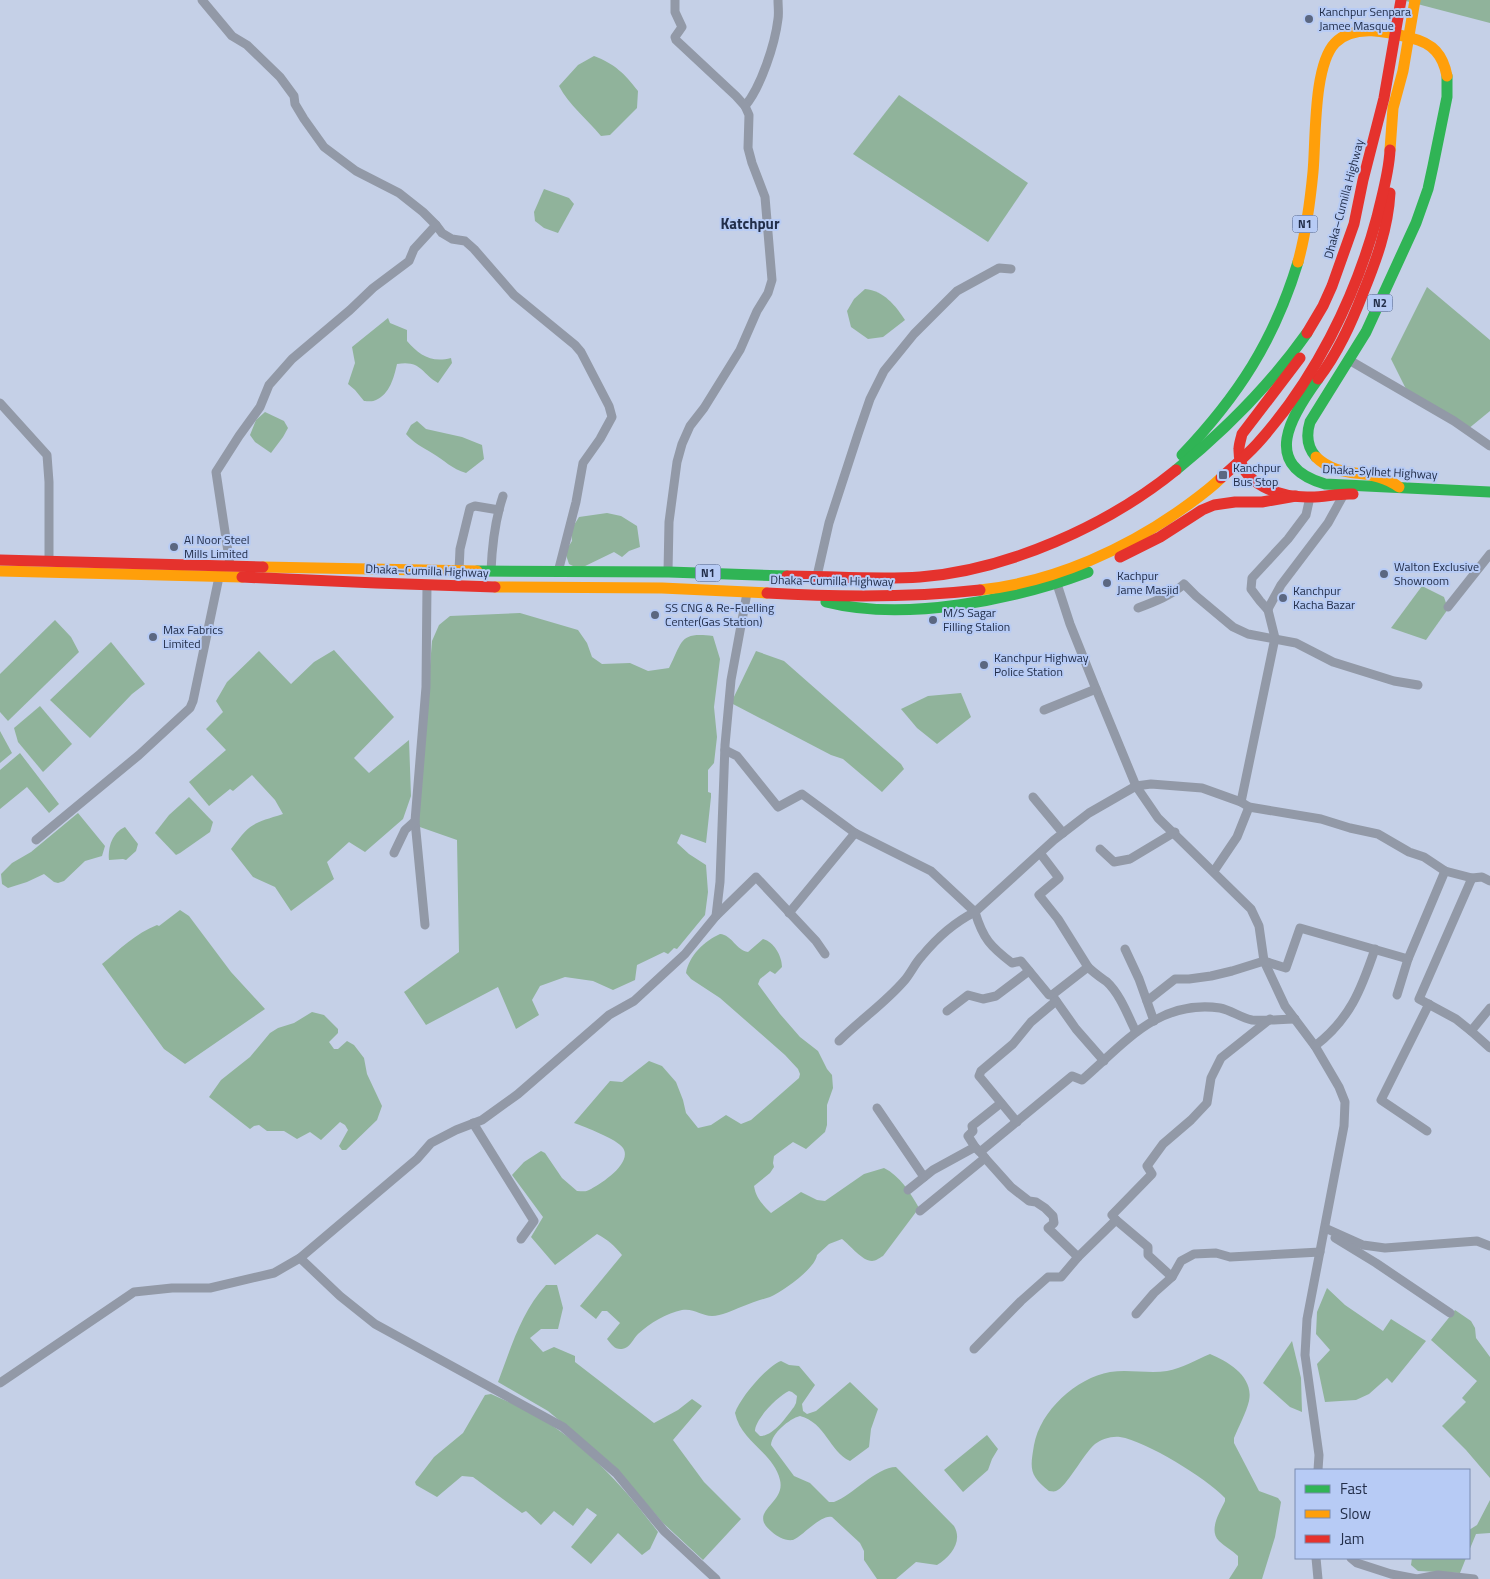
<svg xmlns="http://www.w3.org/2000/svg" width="1490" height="1579" viewBox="0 0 1490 1579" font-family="'Titillium Web',sans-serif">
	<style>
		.water { fill: #90b39b; fill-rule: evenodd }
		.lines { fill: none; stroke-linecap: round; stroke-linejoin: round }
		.street { stroke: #9299a7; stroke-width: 9 }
		.fast { stroke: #30b455; stroke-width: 11 }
		.slow { stroke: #ff9f0a; stroke-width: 11 }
		.jam { stroke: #e5322d; stroke-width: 11 }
		.poi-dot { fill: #5b6781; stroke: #b7cbf5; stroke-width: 2 }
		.labels { text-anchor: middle; stroke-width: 4; stroke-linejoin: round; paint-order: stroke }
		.shield { fill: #b7cbf5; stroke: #4f5d7d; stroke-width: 1 }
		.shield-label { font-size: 11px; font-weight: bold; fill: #222e4a }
		.poi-label { font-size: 12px; fill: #222e4a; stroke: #b7cbf5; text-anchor: start }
		.street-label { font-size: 12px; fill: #222e4a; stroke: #b7cbf5 }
		.quarter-label { font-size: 15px; font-weight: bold; fill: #222e4a; stroke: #b7cbf5 }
	</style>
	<rect width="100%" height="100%" fill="#c5d0e7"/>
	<g class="water">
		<path d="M1402 0H1490V23Z"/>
		<path d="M594 56C615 64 625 74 638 91L637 108 610 135 601 136C587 119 569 105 559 86L578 65Z"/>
		<path d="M899 95 1028 183 988 242 853 154Z"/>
		<path d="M544 189 569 198 574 204 558 233 544 228 535 221 534 212Z"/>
		<path d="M1427 287 1490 340V411L1468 429 1406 389 1391 359Z"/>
		<path d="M865 289C884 291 895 305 905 320L883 337 868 339 851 327 847 311 854 299Z"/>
		<path d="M388 318 390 323 407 330V341C419 355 431 363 451 358L452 363 438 383C421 373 421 360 397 364 394 377 390 394 376 400 373 402 367 401 364 401L355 390 348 384 355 363 352 347Z"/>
		<path d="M265 412 284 421 288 428 283 437 271 453 255 442 250 435 256 420Z"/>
		<path d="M417 421 426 429 462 437 482 445 484 459 466 473C452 469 444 460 432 453 422 447 414 443 406 434L411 425Z"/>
		<path d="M607 513 621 516 637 526 640 547 629 551 622 557 614 552 579 569 569 564 565 552 572 541 571 530 579 517Z"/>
		<path d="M1422 586 1444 597 1448 609 1426 640 1391 628Z"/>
		<path d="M520 613 578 630 587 643 592 657 602 664 630 663 648 671 669 668C683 641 679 632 713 636L720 659 714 707 717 737 714 763 708 770V792L711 793V797L706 843 681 834 677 843 689 854 706 865 708 892 705 915 677 949 674 948 668 954 664 952 637 965 635 980 613 990 593 981 565 977 540 986 532 1000 539 1015 516 1029 498 987 426 1025 404 992 459 952 457 840 417 826 432 641 439 625 450 616Z"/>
		<path d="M55 620 71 637 79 652 8 721 0 712V674Z"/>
		<path d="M111 642 145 684 132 694 90 738 50 700Z"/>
		<path d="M334 650 394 717 354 758 369 773 409 740 411 796 403 819 365 852 349 842 327 862 334 879 291 911 275 887 253 877 231 849C251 822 252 824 283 814L275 800 252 775 233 791 230 789 209 806 189 782 226 750 206 729 223 712 216 701 227 682 259 651 291 684 314 662Z"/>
		<path d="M756 651 784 661 901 764 904 769 882 792 843 759 831 755 731 703Z"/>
		<path d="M961 693 971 717 937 744 917 728 901 709 928 696Z"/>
		<path d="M40 706 72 744 43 772 18 742 14 728Z"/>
		<path d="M0 731 12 753 0 763Z"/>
		<path d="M20 753 59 804 49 813 27 787 0 809V770Z"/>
		<path d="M189 797 213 822 210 832 180 853 176 855 155 833 169 815Z"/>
		<path d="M78 813 105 846 102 856 85 861 64 881 58 883 54 882 44 874 27 882 8 888 2 884 1 874 12 863 31 852Z"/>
		<path d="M125 827 138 844 136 851 126 860 123 859 109 860C108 847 112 833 125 827Z"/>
		<path d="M180 910 189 916 231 972 265 1009 185 1064 164 1049 102 964C119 950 136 933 157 925L159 926Z"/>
		<path d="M720 934C732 935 736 950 748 952L763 939C774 942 782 956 782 967L775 974 770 971 760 979 758 984 780 1014 800 1037 818 1051 827 1069 832 1075 833 1088 827 1105V1125L825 1132 806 1149 793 1142 774 1156 773 1163 774 1167 770 1173 754 1186C756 1198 762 1204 771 1213L801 1192 817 1200 825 1201 864 1174 884 1168C900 1176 910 1192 919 1208L883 1256C879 1258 876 1261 872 1261 862 1261 850 1245 842 1239L829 1244 817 1255C815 1269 783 1291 770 1297 760 1300 751 1303 741 1307 733 1310 721 1316 712 1316 702 1316 694 1308 682 1310 667 1313 650 1323 638 1334 633 1339 630 1348 622 1349 615 1350 611 1344 607 1339L620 1323 607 1311H602L596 1319 580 1306 622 1255C615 1246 607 1239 597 1234L555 1265 531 1237 543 1217 512 1175 524 1162 541 1151 545 1153 562 1178 577 1191C582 1191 586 1192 589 1190 601 1184 633 1163 623 1148 617 1139 585 1127 574 1123L610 1081 622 1082 649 1061 662 1066 676 1082 683 1100 686 1113 698 1128 711 1125 726 1115 741 1124 751 1120 799 1078 800 1074 798 1069 785 1055 720 998 691 979 686 973C689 956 704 941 720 934Z"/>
		<path d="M312 1012 324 1015 338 1029V1033L329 1042 334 1049H338L347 1041 354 1045 364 1058 367 1074 382 1106 377 1120 346 1150H342L339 1146 348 1130 345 1125 340 1122 321 1140 310 1132 297 1139 284 1131H267L259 1125 254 1126 250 1129 209 1097 221 1080 250 1057 270 1033 278 1028 294 1023Z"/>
		<path d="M546 1285H557L563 1308 558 1329H541L530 1338 543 1352 554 1347 575 1356V1362L654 1423 678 1410 692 1399 702 1406 673 1440 704 1482 741 1519 703 1560 663 1523 613 1465 548 1411 498 1382C511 1348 521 1312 546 1285Z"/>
		<path d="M1327 1288 1345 1305 1383 1331 1391 1319 1426 1341 1392 1383 1387 1378 1369 1394 1356 1400 1325 1402 1317 1364 1330 1350 1316 1334 1317 1312Z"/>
		<path d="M1455 1310 1471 1321 1475 1328 1476 1338 1490 1357V1478L1466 1450 1442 1426 1466 1402 1462 1398 1477 1381 1431 1340Z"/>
		<path d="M1292 1341 1301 1378 1302 1412 1290 1407 1263 1383Z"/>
		<path d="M1210 1354C1229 1362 1254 1377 1249 1401 1246 1413 1239 1426 1234 1438V1443L1259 1491 1278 1498 1281 1502 1275 1537 1262 1579H1229L1238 1565V1556C1232 1550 1225 1547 1219 1541 1208 1530 1220 1512 1225 1501V1498C1206 1478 1146 1441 1120 1437 1111 1436 1102 1439 1095 1444 1084 1453 1066 1488 1056 1491 1054 1492 1051 1491 1049 1491 1029 1475 1030 1469 1034 1445 1040 1411 1076 1378 1110 1372 1129 1369 1149 1374 1167 1371 1182 1368 1196 1360 1210 1354Z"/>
		<path d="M781 1361 789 1365 799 1366 815 1385 802 1404 803 1411 807 1414 816 1411 850 1382 878 1409 871 1429 869 1447 850 1461C829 1451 826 1423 800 1416 789 1419 772 1433 771 1445L794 1476 810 1483 829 1502H834C852 1496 876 1467 896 1467L954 1526C963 1541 951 1557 937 1565L916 1562 896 1579H877L864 1560V1551L860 1543 832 1517C821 1514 804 1535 793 1540 785 1541 778 1537 772 1532 746 1511 786 1504 780 1480 774 1453 741 1442 735 1413 740 1398 767 1366 781 1361ZM789 1391 792 1392 797 1396 796 1403 794 1407C786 1417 774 1436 760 1436L755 1431C755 1419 778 1396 789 1391Z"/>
		<path d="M491 1394C506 1401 522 1407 537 1416 585 1444 625 1488 658 1532L650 1549 642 1555 618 1533 591 1564 571 1547 597 1515 587 1508 573 1526 554 1511 541 1525 526 1511 522 1513 473 1477 462 1476 437 1497 416 1485 415 1482 434 1457 463 1433 485 1395Z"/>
		<path d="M987 1435 998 1449 992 1459 988 1470 963 1492 944 1470Z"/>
		<path d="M1490 1500V1533L1476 1534 1469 1551V1530L1477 1525Z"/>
		<path d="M1412 1558H1466L1460 1573 1418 1571 1411 1565Z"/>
	</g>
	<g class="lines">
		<g class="street">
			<path d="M202 0 232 36 247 45 280 77 294 96 295 104 304 119 324 147 356 171 399 193 423 212 436 225 442 233 452 239 465 241 474 249 514 295 575 345 581 352 609 406 612 417 600 439 583 463 576 502 558 572"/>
			<path d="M745 106C761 87 775 44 778 19 779 13 778 6 778 0"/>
			<path d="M1349 360 1454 421 1490 446"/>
			<path d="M0 403 47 455 49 482V561"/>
			<path d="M230 565 216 472 239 436 260 407 269 385 292 359 350 310 373 288 409 261 414 249 436 225"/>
			<path d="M459 571 460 549 470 508 475 506 499 510"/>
			<path d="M491 571C492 546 495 520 503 496"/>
			<path d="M668 572 669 522 677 462 682 444 690 426 704 408 740 350 757 311 768 293 772 280 765 197 752 163 748 148 749 115 745 106 736 96 676 40 675 37 682 27 675 12V0"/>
			<path d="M817 576 829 523 858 434 870 399 884 371 914 334 957 291 999 268 1011 269"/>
			<path d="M1057 584 1070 624 1096 689 1136 786 1158 818 1251 909 1259 926 1264 961 1285 1006 1315 1046 1339 1087 1345 1102 1344 1126 1307 1319 1305 1355 1319 1455 1318 1470"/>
			<path d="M1448 607 1490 554"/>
			<path d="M1138 608C1154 602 1172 595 1184 584L1196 596 1233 627 1248 634 1296 643 1333 662 1394 681 1418 685"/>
			<path d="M1268 610 1260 601 1251 589 1252 578 1288 539 1306 515 1310 497"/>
			<path d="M1044 710 1096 689"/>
			<path d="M725 750 737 756 778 807 802 794 855 833 931 871 975 912C983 939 991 947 1012 963L1021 961 1049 995H1052L1076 1029 1104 1061"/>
			<path d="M1033 797 1063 833"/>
			<path d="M1241 802 1275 638 1268 610 1269 607 1281 585 1328 523 1344 494"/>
			<path d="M415 821 425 925"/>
			<path d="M36 840 139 755 190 708 193 701 219 577"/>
			<path d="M1100 849 1114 862 1130 859 1175 832"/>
			<path d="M394 853 405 830 415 821 426 687 427 585"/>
			<path d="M1040 853 1059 878 1039 895 1058 919 1088 967"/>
			<path d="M1214 871 1237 837 1249 807"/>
			<path d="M1472 878 1419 999 1456 1019 1471 1031 1490 1008"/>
			<path d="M789 913 855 833"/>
			<path d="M716 916 756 877 816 941 825 954"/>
			<path d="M1125 949 1139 979 1154 1021"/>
			<path d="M1052 995 1088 967C1094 973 1100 977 1107 982 1120 994 1128 1016 1136 1032"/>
			<path d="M1397 995 1408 959 1445 871"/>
			<path d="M1147 1001 1175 979H1189L1211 976 1232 971 1264 961 1286 968 1300 928 1408 959"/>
			<path d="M947 1011 968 995 983 999 996 996 1029 971"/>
			<path d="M1471 1031 1490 1048"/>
			<path d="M839 1041C860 1020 884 1004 904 981 911 973 915 963 922 956 936 939 955 922 975 912L1054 840 1089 813 1136 786 1151 784 1202 788 1241 802 1249 807 1321 819 1350 828 1378 834 1409 852 1424 857 1445 871 1472 878 1482 877 1490 881"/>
			<path d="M1315 1046C1350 1019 1361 990 1375 949"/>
			<path d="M1001 1103 972 1126 973 1131 968 1136 975 1147 980 1152 1072 1076 1082 1080C1124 1044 1158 999 1220 1008 1231 1010 1241 1018 1252 1020 1266 1021 1281 1019 1295 1019"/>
			<path d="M877 1108 924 1177"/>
			<path d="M1017 1122 979 1076 981 1071 1013 1044 1031 1022 1056 1001"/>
			<path d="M473 1123 534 1221 521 1239"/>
			<path d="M1427 1131 1381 1100 1429 1004"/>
			<path d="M985 1158 1011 1187 1029 1201 1036 1202 1045 1208 1053 1216 1054 1223 1048 1228 1078 1257"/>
			<path d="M908 1190 933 1170 975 1147"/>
			<path d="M920 1211 985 1158 982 1154"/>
			<path d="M1116 1220 1148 1247V1255L1172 1277"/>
			<path d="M1325 1228 1363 1245 1385 1248 1477 1241 1490 1246"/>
			<path d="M1335 1238 1376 1263 1450 1313"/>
			<path d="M1136 1314 1154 1293 1172 1277 1181 1261 1194 1254 1216 1253 1230 1257 1320 1252"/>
			<path d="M974 1349 1021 1301 1048 1277H1061L1078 1257 1116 1220 1112 1215 1152 1174 1147 1166 1163 1144 1191 1120 1207 1103 1211 1078 1221 1058 1270 1019"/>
			<path d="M0 1383 134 1292 172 1288H210L274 1273 300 1258"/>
			<path d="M1316 1558 1318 1579"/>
			<path d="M1351 1558 1357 1563 1391 1574 1417 1579 1438 1575 1474 1579"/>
			<path d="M716 1579 664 1531 616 1473 563 1427 375 1324 340 1296 300 1258 417 1159 431 1143 456 1130 482 1120 518 1094 609 1015 634 1001 685 954 716 916 720 882 725 745 731 680 747 593"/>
		</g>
		<g class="fast">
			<path d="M1318 379C1291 416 1260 465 1325 484L1490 492"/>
			<path d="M1182 455C1238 396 1274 341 1298 262"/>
			<path d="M1316 457C1307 447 1306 435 1310 422L1366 332 1416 223 1428 189 1433 166 1447 97V76"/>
			<path d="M1176 470C1225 430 1270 385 1307 333"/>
			<path d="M477 571 669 572 787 576"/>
			<path d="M826 602C905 622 1013 600 1088 572"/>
		</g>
		<g class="slow">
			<path d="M1390 150 1393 108 1403 71 1415 0"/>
			<path d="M1298 262C1306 233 1310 203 1313 172 1316 141 1313 66 1335 43 1354 23 1389 32 1411 38 1433 43 1443 55 1447 76"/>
			<path d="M1316 457C1340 481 1372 466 1399 487"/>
			<path d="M263 567 477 571"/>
			<path d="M0 571 242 577"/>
			<path d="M495 587 662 588 767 593"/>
			<path d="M980 590C1055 582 1129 548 1189 504 1200 496 1211 488 1221 478"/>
		</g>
		<g class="jam">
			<path d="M1307 333 1323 306 1332 286 1354 224 1363 180 1384 98 1401 0"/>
			<path d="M1300 358 1242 434C1241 439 1239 444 1239 449 1238 485 1282 498 1311 497 1325 497 1339 493 1353 494"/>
			<path d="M1318 379C1338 353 1351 324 1363 293 1376 261 1388 229 1390 193"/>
			<path d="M1221 478C1233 467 1246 456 1257 444 1314 381 1355 299 1377 217 1382 195 1389 173 1390 150"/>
			<path d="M1120 557 1160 537 1202 510 1214 505 1235 502H1262L1296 496"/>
			<path d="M0 560 263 567"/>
			<path d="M787 576C831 576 876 580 920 577 1008 570 1107 526 1176 470"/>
			<path d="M242 577 376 583 495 587"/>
			<path d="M767 593C838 597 909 598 980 590"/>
		</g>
	</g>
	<g class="poi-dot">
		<circle cx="1309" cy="19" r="5"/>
		<rect x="1218" y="470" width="10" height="10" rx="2.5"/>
		<circle cx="174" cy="547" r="5"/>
		<circle cx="1384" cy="574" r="5"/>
		<circle cx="1107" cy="583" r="5"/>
		<circle cx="1283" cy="598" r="5"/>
		<circle cx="655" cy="615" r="5"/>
		<circle cx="933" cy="620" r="5"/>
		<circle cx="153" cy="637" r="5"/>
		<circle cx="984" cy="665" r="5"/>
	</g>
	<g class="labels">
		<g class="shield">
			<rect x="1292.5" y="215.5" width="25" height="17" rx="4"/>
			<rect x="1367.5" y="294.5" width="25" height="17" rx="4"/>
			<rect x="695.5" y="564.5" width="25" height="17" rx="4"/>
		</g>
		<g class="shield-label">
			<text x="1305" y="228">N1</text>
			<text x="1380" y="307">N2</text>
			<text x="708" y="577">N1</text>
		</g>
		<g class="poi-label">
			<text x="1319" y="16">Kanchpur Senpara<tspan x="1319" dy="14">Jamee Masque</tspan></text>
			<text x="1233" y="472">Kanchpur<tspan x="1233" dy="14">Bus Stop</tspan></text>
			<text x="184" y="544">Al Noor Steel<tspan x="184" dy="14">Mills Limited</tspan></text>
			<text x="1394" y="571">Walton Exclusive<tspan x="1394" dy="14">Showroom</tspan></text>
			<text x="1117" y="580">Kachpur<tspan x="1117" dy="14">Jame Masjid</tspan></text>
			<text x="1293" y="595">Kanchpur<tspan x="1293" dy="14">Kacha Bazar</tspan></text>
			<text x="665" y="612">SS CNG &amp; Re-Fuelling<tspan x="665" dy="14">Center(Gas Station)</tspan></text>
			<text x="943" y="617">M/S Sagar<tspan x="943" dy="14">Filling Stalion</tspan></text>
			<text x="163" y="634">Max Fabrics<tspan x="163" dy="14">Limited</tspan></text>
			<text x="994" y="662">Kanchpur Highway<tspan x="994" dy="14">Police Station</tspan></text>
		</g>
		<g class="street-label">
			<text transform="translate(1344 199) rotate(-75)" y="4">Dhaka–Cumilla Highway</text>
			<text transform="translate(1380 472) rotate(3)" y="4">Dhaka-Sylhet Highway</text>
			<text transform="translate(427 571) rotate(2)" y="4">Dhaka–Cumilla Highway</text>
			<text transform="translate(832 581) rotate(1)" y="4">Dhaka–Cumilla Highway</text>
		</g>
		<g class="quarter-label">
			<text x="750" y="229">Katchpur</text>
		</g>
	</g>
	<rect x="1295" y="1469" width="175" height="90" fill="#b7cbf5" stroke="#7b8cb1"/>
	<rect x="1305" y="1485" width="25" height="8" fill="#30b455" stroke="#7b8cb1"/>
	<text x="1340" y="1494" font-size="15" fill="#222e4a">Fast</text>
	<rect x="1305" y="1510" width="25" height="8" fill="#ff9f0a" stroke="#7b8cb1"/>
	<text x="1340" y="1519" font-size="15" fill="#222e4a">Slow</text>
	<rect x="1305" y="1535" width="25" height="8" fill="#e5322d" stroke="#7b8cb1"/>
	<text x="1340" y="1544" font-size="15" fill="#222e4a">Jam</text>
</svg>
